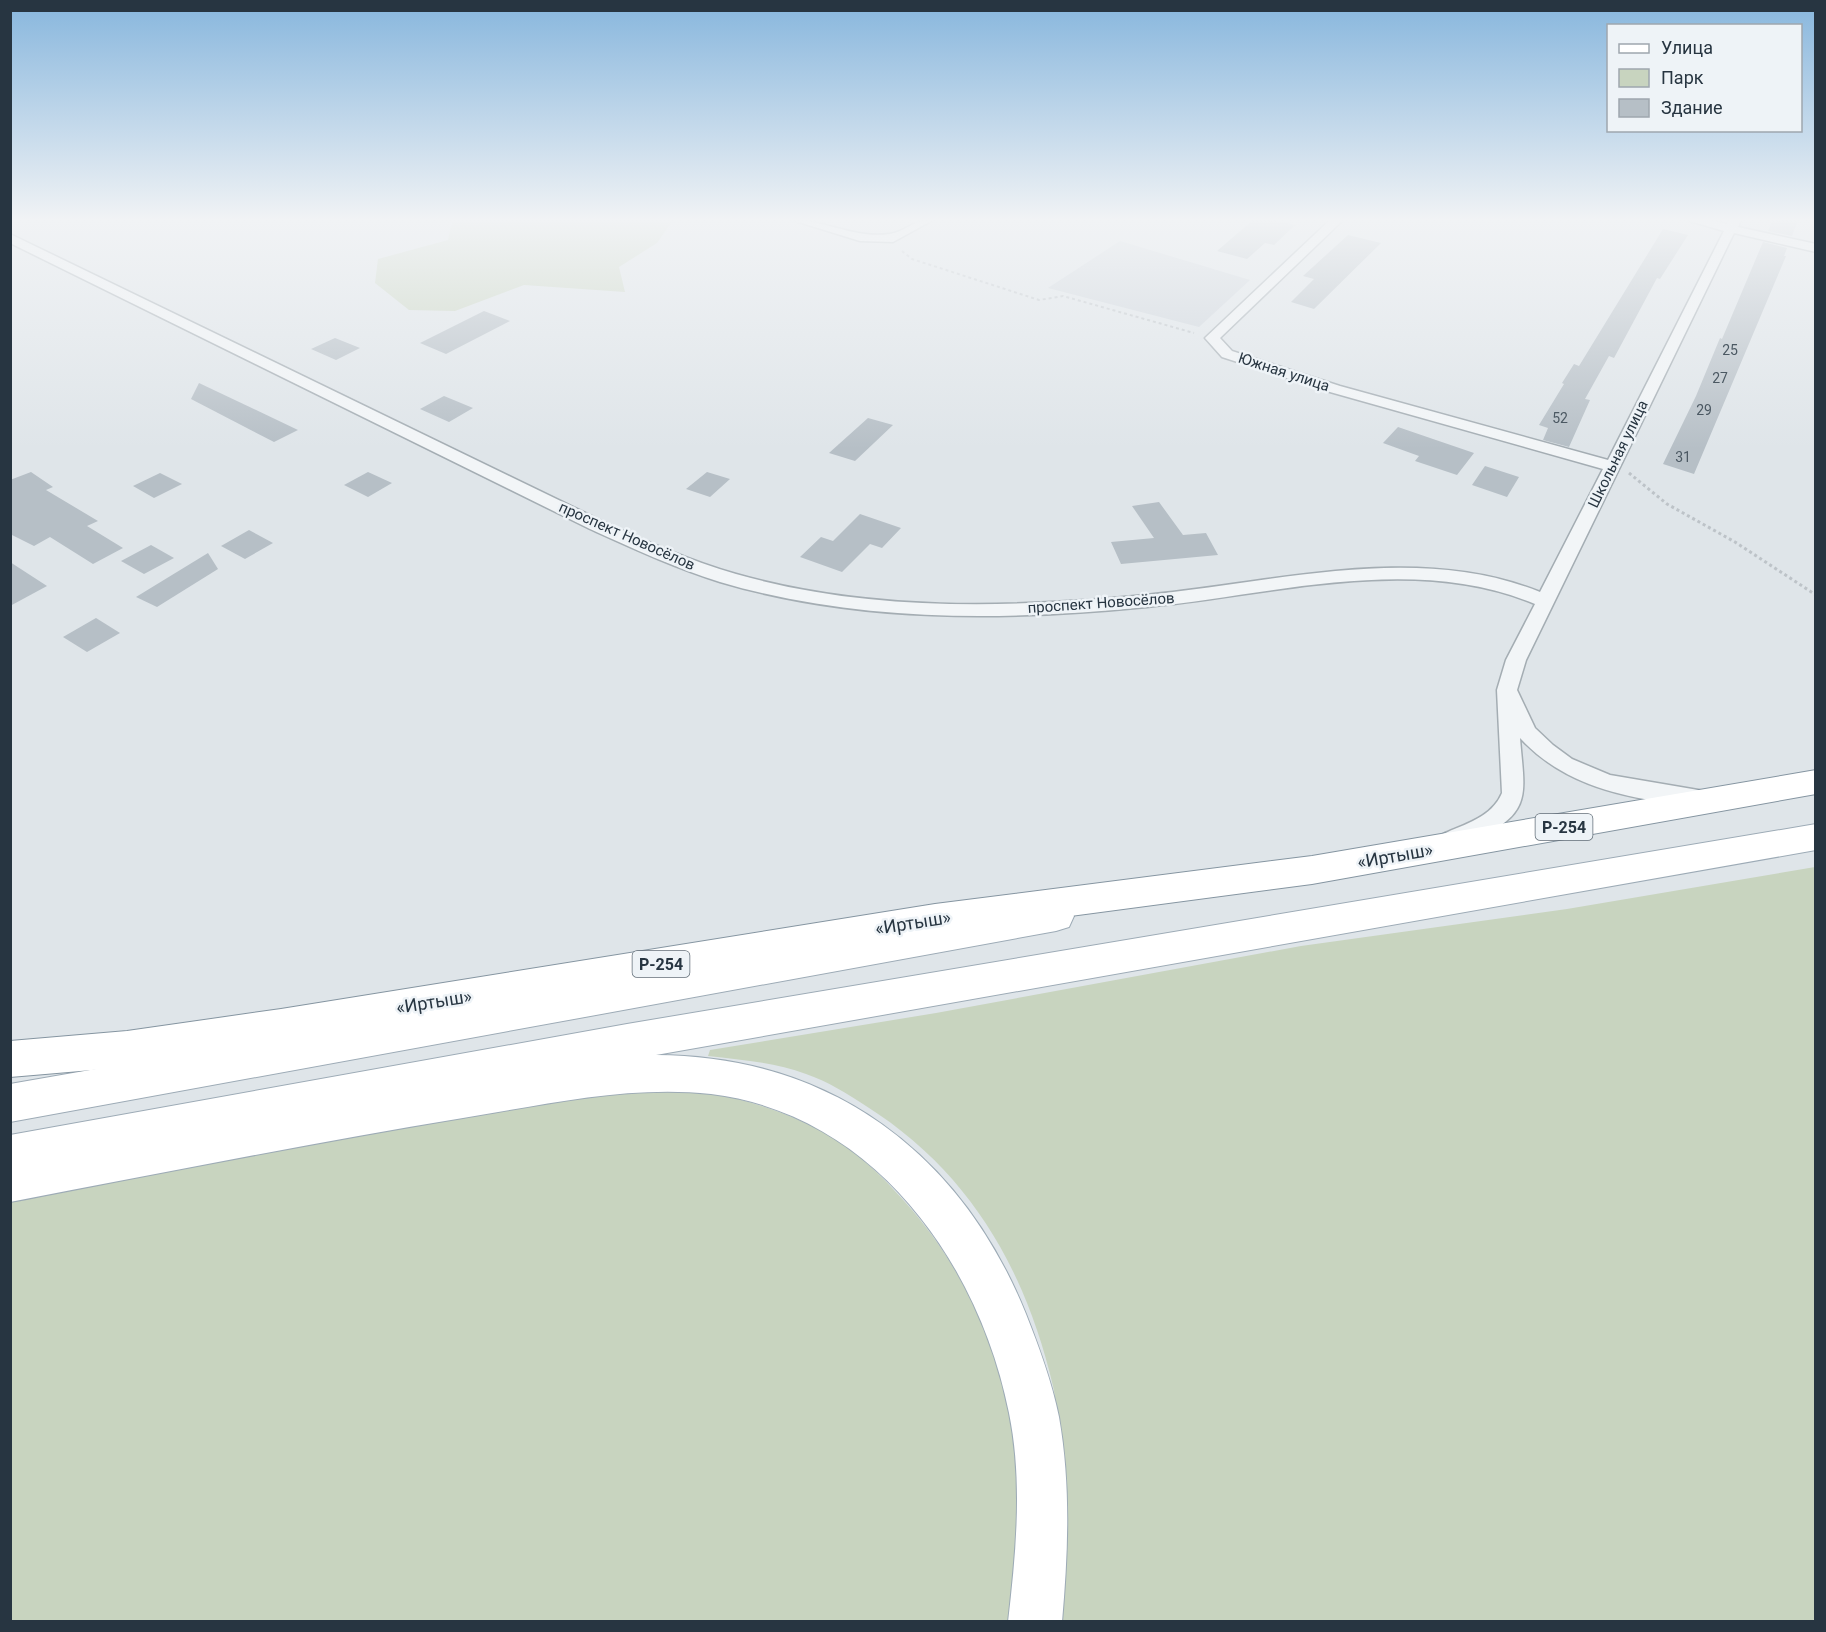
<svg xmlns="http://www.w3.org/2000/svg" width="1826" height="1632" viewBox="0 0 1826 1632" font-family="Roboto,sans-serif">
	<style>
		.built { fill: #cdd4db }
		.green { fill: #c8d4bf }
		.building { fill: #b6bfc6 }
		.lines { fill: none; stroke-linecap: round; stroke-linejoin: round }
		.minor-casing { stroke: #a4adb3; stroke-width: 3 }
		.primary-casing { stroke: #9dabb6; stroke-width: 2 }
		.trunk-casing { stroke: #8595a1; stroke-width: 2 }
		.path-far1 { stroke: #bdc3c8; stroke-width: 2; stroke-dasharray: 3 3; stroke-linecap: butt }
		.path { stroke: #bdc3c8; stroke-width: 3; stroke-dasharray: 3 3; stroke-linecap: butt }
		.minor { fill: #f2f5f7; fill-rule: evenodd }
		.primary { fill: #fff; fill-rule: evenodd }
		.trunk { fill: #fff; fill-rule: evenodd }
		.labels { text-anchor: middle; stroke-width: 5; stroke-linejoin: round; paint-order: stroke }
		.far-number-label { font-size: 14px; fill: #4b5862 }
		.far-street-label { font-size: 15px; fill: #273541; stroke: #eef3f7 }
		.shield { fill: #eef3f7; stroke: #636e78; stroke-width: 1.5 }
		.shield-label { font-size: 16px; font-weight: bold; fill: #273541 }
		.street-label { font-size: 18px; fill: #273541; stroke: #eef3f7 }
	</style>
	<rect width="100%" height="100%" fill="#dfe5e9"/>
	<path class="built" d="M1120 241 1250 280 1199 327 1048 288Z"/>
	<g class="green">
		<path d="M444 220H673L657 243 619 267 625 292 524 285 455 311 409 310 375 283 378 259 448 240 452 222Z"/>
		<path d="M1815 867V1618L1812 1622 1058 1621C1060 1556 1065 1491 1058 1426 1056 1413 1056 1399 1053 1386 1025 1268 969 1171 866 1106 848 1094 827 1081 806 1074 774 1062 741 1060 708 1056L710 1050 936 1013 1301 946 1567 909Z"/>
		<path d="M708 1091C748 1101 787 1112 823 1132 854 1148 882 1176 905 1202 1009 1318 1035 1471 1010 1621L11 1622V1198L372 1129 624 1092Z"/>
	</g>
	<g class="building">
		<path d="M1253 220H1274L1295 225 1274 245 1265 243 1247 259 1217 251Z"/>
		<path d="M1773 220H1798L1792 236 1768 231Z"/>
		<path d="M1663 229 1688 235 1660 279 1657 278 1614 358 1609 356 1585 399 1590 400 1569 447 1543 440 1548 428 1539 425 1564 384 1562 383 1574 364 1579 366Z"/>
		<path d="M1348 235 1381 243 1314 309 1291 302 1314 279 1303 276Z"/>
		<path d="M1763 242 1787 248 1784 256H1786L1694 474 1663 464 1696 396 1720 338 1722 339Z"/>
		<path d="M484 311 510 321 446 354 420 343Z"/>
		<path d="M335 338 360 348 336 360 311 349Z"/>
		<path d="M199 383 298 430 274 442 191 399Z"/>
		<path d="M444 396 473 408 449 422 420 409Z"/>
		<path d="M868 418 893 425 855 461 829 453Z"/>
		<path d="M1398 427 1433 439 1474 453 1457 475 1415 461 1419 456 1383 443Z"/>
		<path d="M1485 466 1519 477 1507 497 1472 485Z"/>
		<path d="M31 472 53 487 46 490 98 521 87 526 123 548 93 564 50 537 34 546 10 534V480Z"/>
		<path d="M368 472 392 483 368 497 344 485Z"/>
		<path d="M707 472 730 479 710 497 686 489Z"/>
		<path d="M160 473 182 484 154 498 133 486Z"/>
		<path d="M1159 502 1183 535 1206 533 1218 555 1121 564 1111 542 1154 538 1132 506Z"/>
		<path d="M860 514 901 528 882 548 870 544 842 572 800 557 821 537 833 541Z"/>
		<path d="M249 530 273 543 245 559 221 546Z"/>
		<path d="M151 545 174 558 144 574 121 561Z"/>
		<path d="M208 553 218 569 157 607 136 597Z"/>
		<path d="M10 562 47 586 10 606Z"/>
		<path d="M96 618 120 633 87 652 63 637Z"/>
	</g>
	<g class="lines">
		<defs>
			<g id="minor">
				<path d="M792 220C825 220 856 239 889 234 906 232 911 220 933 220L893 242 860 241Z"/>
				<path d="M1330 220H1343L1220 338 1232 351 1340 386 1608 460 1724 231 1686 220H1709L1727 224 1729 220H1741L1738 227 1816 244V252L1734 233 1526 660 1517 690 1535 728 1553 745 1572 759 1610 775 1710 792 1713 798 1710 804C1697 808 1682 804 1669 803 1612 795 1560 781 1520 738 1524 792 1534 812 1478 838 1466 843 1456 851 1443 846L1440 840 1443 834C1465 824 1492 817 1502 793L1497 690 1506 660 1535 604C1413 553 1273 595 1147 607 1005 621 858 623 720 582 675 568 632 548 590 529L10 243V234L602 521C646 541 690 561 736 574 869 612 1010 608 1146 595 1274 583 1416 542 1540 592L1603 469 1330 392 1222 357 1205 338Z"/>
			</g>
			<g id="primary">
				<path d="M1816 824V850L656 1055C831 1056 961 1153 1026 1314 1039 1347 1052 1382 1059 1417 1071 1485 1068 1554 1062 1622H1008C1016 1553 1023 1481 1009 1413 979 1263 874 1114 711 1094 628 1085 544 1105 463 1118 311 1143 161 1173 10 1202V1135L627 1024Z"/>
				<path d="M1056 901 1069 905 1074 916 1069 927 1056 931 10 1122V1084Z"/>
			</g>
			<path id="trunk" d="M1816 770V794L1312 884 935 934 281 1045 127 1067 10 1077V1041L127 1031 281 1009 935 904 1312 856Z"/>
		</defs>
		<use href="#minor" class="minor-casing"/>
		<use href="#primary" class="primary-casing"/>
		<use href="#trunk" class="trunk-casing"/>
		<path class="path-far1" d="M902 251 912 259 1039 300 1063 296 1194 333"/>
		<path class="path" d="M1629 473 1667 504 1735 542 1816 595"/>
		<use href="#minor" class="minor"/>
		<use href="#primary" class="primary"/>
		<use href="#trunk" class="trunk"/>
	</g>
	<linearGradient id="sky" x2="0" y2="1"><stop stop-color="#87b6dd"/><stop offset="0.49" stop-color="#f1f3f5"/><stop offset="1" stop-color="#f1f3f5" stop-opacity="0"/></linearGradient>
	<rect width="1826" height="449" fill="url(#sky)"/>
	<g class="labels">
		<g class="far-number-label">
			<text x="1730" y="355">25</text>
			<text x="1720" y="383">27</text>
			<text x="1704" y="415">29</text>
			<text x="1560" y="423">52</text>
			<text x="1683" y="462">31</text>
		</g>
		<g class="far-street-label">
			<text transform="translate(1284 372) rotate(18)" y="5">Южная улица</text>
			<text transform="translate(1618 454) rotate(-64)" y="5">Школьная улица</text>
			<text transform="translate(627 536) rotate(24)" y="5">проспект Новосёлов</text>
			<text transform="translate(1101 603) rotate(-4)" y="5">проспект Новосёлов</text>
		</g>
		<g class="shield">
			<rect x="1535.5" y="814" width="57" height="26" rx="4.5"/>
			<rect x="632.5" y="951" width="57" height="26" rx="4.5"/>
		</g>
		<g class="shield-label">
			<text x="1564" y="833">Р-254</text>
			<text x="661" y="970">Р-254</text>
		</g>
		<g class="street-label">
			<text transform="translate(1395 856) rotate(-10)" y="6">«Иртыш»</text>
			<text transform="translate(913 923) rotate(-9)" y="6">«Иртыш»</text>
			<text transform="translate(434 1002) rotate(-9)" y="6">«Иртыш»</text>
		</g>
	</g>
	<rect width="1826" height="1632" fill="none" stroke="#273541" stroke-width="24"/>
	<rect x="1607" y="24" width="195" height="108" fill="#eef3f7" stroke="#9ea7ae" stroke-width="1.5"/>
	<rect x="1619" y="44" width="30" height="9" fill="#ffffff" stroke="#9ea7ae" stroke-width="1.5"/>
	<text x="1661" y="54" font-size="18" fill="#273541">Улица</text>
	<rect x="1619" y="69" width="30" height="18" fill="#c8d4bf" stroke="#9ea7ae" stroke-width="1.5"/>
	<text x="1661" y="84" font-size="18" fill="#273541">Парк</text>
	<rect x="1619" y="99" width="30" height="18" fill="#b6bfc6" stroke="#9ea7ae" stroke-width="1.5"/>
	<text x="1661" y="114" font-size="18" fill="#273541">Здание</text>
</svg>
